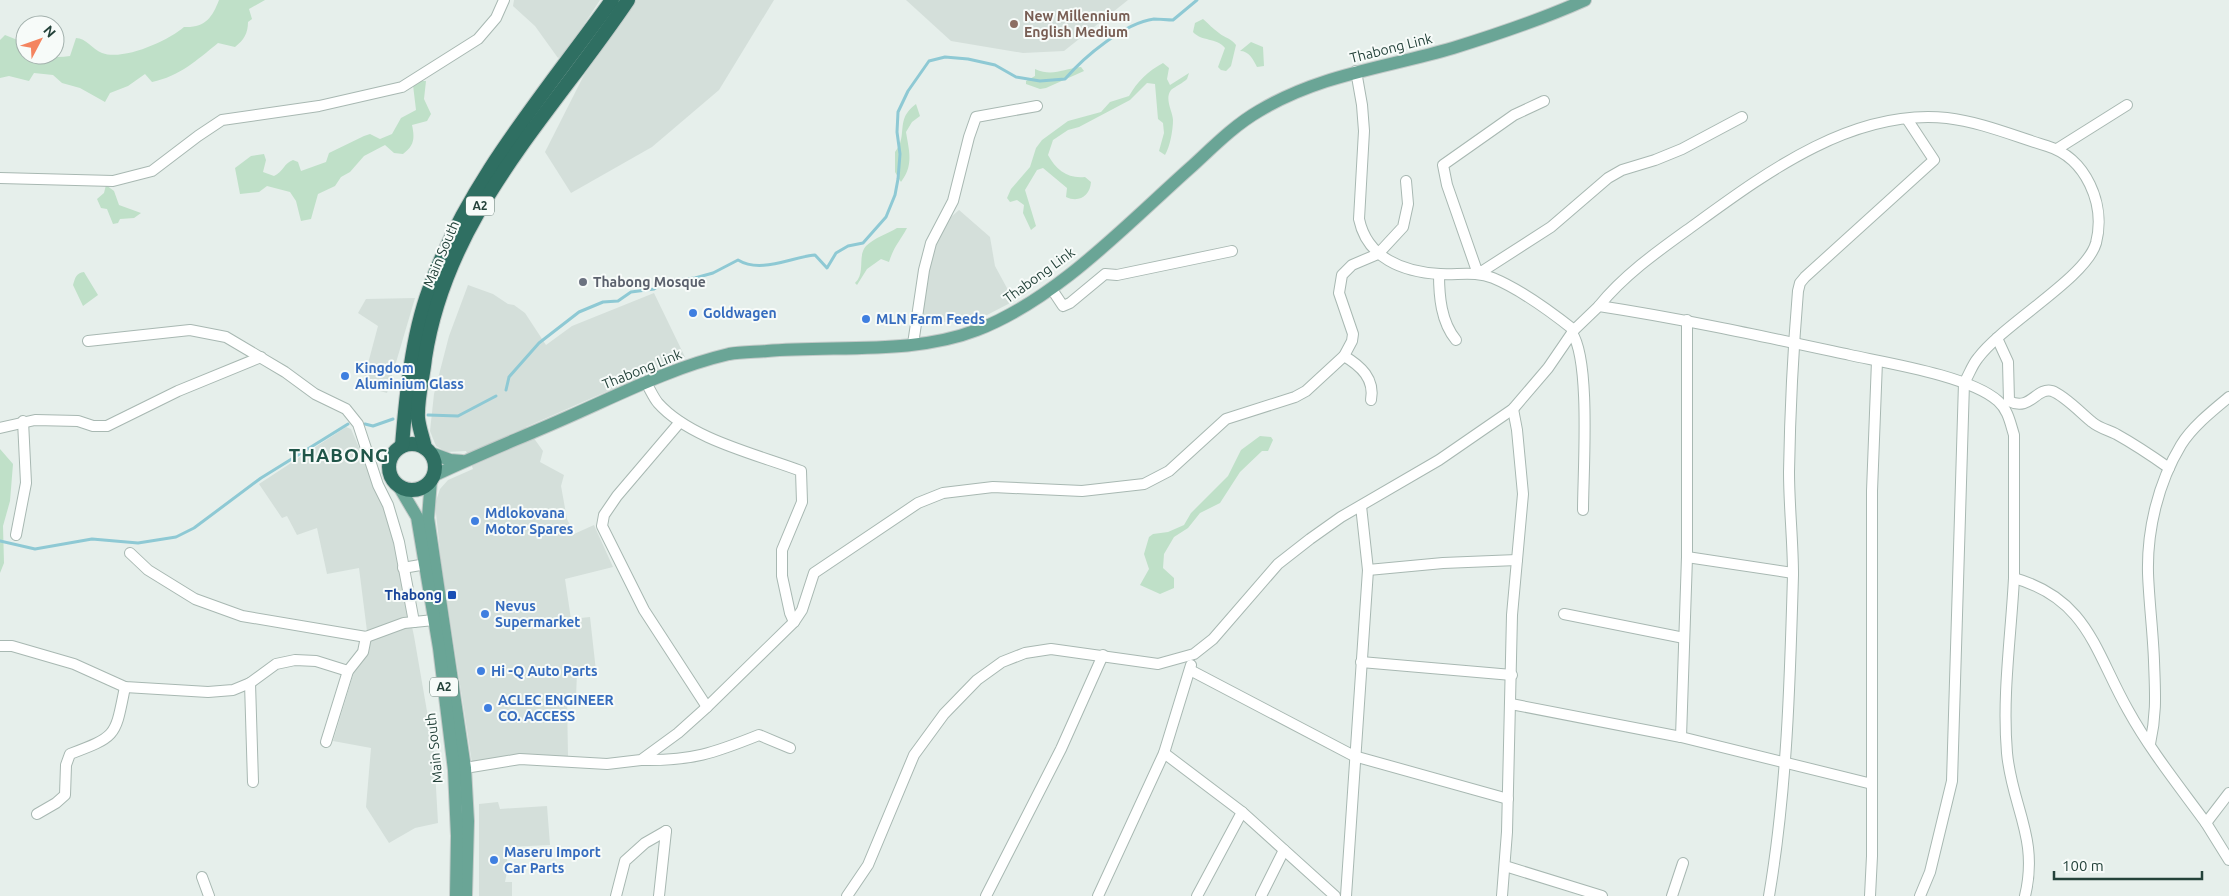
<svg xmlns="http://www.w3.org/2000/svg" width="2229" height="896" viewBox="0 0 2229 896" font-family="Ubuntu,sans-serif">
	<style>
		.built { fill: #d4dfda }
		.green { fill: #bfe0c8 }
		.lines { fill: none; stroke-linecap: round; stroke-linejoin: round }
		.stream { stroke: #8ec9d4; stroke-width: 3 }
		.minor-casing { stroke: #a8b8b2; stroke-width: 12 }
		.major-casing { stroke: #c2cac8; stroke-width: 14 }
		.highway-casing { stroke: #c2cac8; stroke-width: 16 }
		.minor { stroke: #fff; stroke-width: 10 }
		.major { stroke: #6aa596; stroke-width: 12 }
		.highway { stroke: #2f6f62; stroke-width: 14 }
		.education-dot { fill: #8d6e63; stroke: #f7fbf9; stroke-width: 2 }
		.worship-dot { fill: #6b7280; stroke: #f7fbf9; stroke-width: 2 }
		.shop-dot { fill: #3f7fe0; stroke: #f7fbf9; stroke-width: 2 }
		.transit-dot { fill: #1a4fb4; stroke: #f7fbf9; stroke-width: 2 }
		.labels { text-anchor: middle; stroke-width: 4; stroke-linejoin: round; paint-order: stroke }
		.shield { fill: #f7fbf9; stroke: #637a73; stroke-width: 1 }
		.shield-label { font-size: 12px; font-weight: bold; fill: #24423a }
		.education-label { font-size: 14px; font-weight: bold; fill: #785e54; stroke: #f7fbf9; text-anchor: start }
		.street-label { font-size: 14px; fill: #24423a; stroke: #f7fbf9 }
		.worship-label { font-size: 14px; font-weight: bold; fill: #5b616d; stroke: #f7fbf9; text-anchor: start }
		.shop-label { font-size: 14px; font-weight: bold; fill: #366cbe; stroke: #f7fbf9; text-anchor: start }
		.transit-label { font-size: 14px; font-weight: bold; fill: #164399; stroke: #f7fbf9; text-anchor: end }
		.district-label { font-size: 19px; font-weight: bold; letter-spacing: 1px; fill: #1f5548; stroke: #f7fbf9 }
	</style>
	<rect width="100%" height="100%" fill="#e6efeb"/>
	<g class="built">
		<path d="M514 0H600L566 52 558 58 535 26 513 6Z"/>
		<path d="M636 0H774L719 90 652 147 571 193 545 152 585 73Z"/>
		<path d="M906 0H1128L1064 51 1023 53 951 41Z"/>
		<path d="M959 210 990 237 995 266 1014 301 987 315 921 326 926 273 941 226Z"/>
		<path d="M468 285 493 294 508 304 514 305 525 313 546 345 572 326 654 293 685 357 526 427 543 451 540 462 564 475 561 486 567 519 574 534 594 525 613 567 565 579 571 619 590 617 596 671 577 672 576 698H567L568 756H519L472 763 441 560 435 504 440 489 448 480 473 469 466 451 446 452 436 446 430 431 434 394 449 336Z"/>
		<path d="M415 298 387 393 362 386 378 326 358 313 366 299Z"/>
		<path d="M346 427 351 429 387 513 414 636 434 752 438 823 415 828 389 843 366 807 371 748 333 741 354 672 369 647 359 568 327 574 317 528 297 535 287 516 282 518 259 484Z"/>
		<path d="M498 802 500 809 547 806 550 845 507 847V872L505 882H512V896H479V804Z"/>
	</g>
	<g class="green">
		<path d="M219 0H265L249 9 252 19 248 22C248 33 244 40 235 47L218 43C197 60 180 76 152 82L145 74 128 86 110 93 105 102 80 88 62 83 53 75 34 73 29 81 9 76 0 78V40L5 35 25 43V55C40 55 55 59 70 56L76 38C86 38 92 49 102 53 123 61 168 41 184 27 205 28 212 18 219 0Z"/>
		<path d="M1203 19C1209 24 1213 29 1219 33 1225 38 1231 38 1236 45L1231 66 1226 71 1221 70 1218 67 1225 48C1216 37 1202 42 1193 32L1195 23Z"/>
		<path d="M1251 42 1263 47 1264 66 1257 67C1253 59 1249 51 1240 51Z"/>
		<path d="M1163 63 1169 68 1167 79 1170 85 1189 73 1187 79C1183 83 1176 86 1171 90 1164 99 1173 112 1173 120 1173 130 1170 147 1165 155L1159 151 1164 133 1163 123 1158 119 1155 84 1147 83 1130 100 1079 127 1068 130 1053 140 1048 155C1056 170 1068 179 1085 177L1091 182C1090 196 1079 203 1066 197L1067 188 1043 168 1037 170 1025 190 1036 226 1031 230 1023 213 1024 205 1017 200 1010 202 1007 198 1011 189 1030 167 1036 148 1042 140 1068 121 1101 112 1110 102 1129 96C1137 82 1148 71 1163 63Z"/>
		<path d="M1081 67 1084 71 1046 88 1040 89 1026 84V81L1035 76V69C1053 77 1062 69 1081 67Z"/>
		<path d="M421 81H426L424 99 431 114 427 121 412 125C415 139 414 146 403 154L394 153 385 145 364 156 350 172 341 177 335 186 318 194 311 219 301 221 296 201 290 192 267 186 259 192 240 194 235 168 251 156 264 154 266 160 263 172 274 176C283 172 284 163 293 160L298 162 301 171 326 162 329 153 364 136 370 134 380 139 392 134 401 118 416 110 413 85Z"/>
		<path d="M916 104 920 116 912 122 906 132C909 151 914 165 901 182L895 172V152C909 135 894 120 916 104Z"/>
		<path d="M106 185 114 191 119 205 141 213 134 218 120 219 118 223 113 224 107 209 101 208 97 199 104 193Z"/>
		<path d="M897 228H907C900 241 894 246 889 262L881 259 867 269 857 285 855 283C866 273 857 256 866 246 874 238 887 234 897 228Z"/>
		<path d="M84 272 98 295 83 306 73 285C75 278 76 273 84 272Z"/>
		<path d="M1260 436 1271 437 1273 440 1268 451H1262L1240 472 1220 503 1200 513 1188 528 1174 537 1164 554 1163 568 1174 578V588L1160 594 1140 585 1149 569 1144 554 1149 537 1153 534 1168 532 1184 525 1191 513 1228 476 1241 450Z"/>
		<path d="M0 449 13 464 10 501 3 526 4 563 0 573Z"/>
	</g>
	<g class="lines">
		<g class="stream">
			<path d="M506 390 509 377 539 343 579 312 603 302 618 301 631 292 654 289 667 281 695 278 713 273 738 260C761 274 791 257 815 255L827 268 836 253 848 246 863 243 886 217 895 195 898 179 900 154 897 132 898 112 908 91 929 61 945 57 968 59 995 65 1016 77 1040 81 1065 79C1084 57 1124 23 1154 19 1160 19 1167 20 1173 20L1197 0"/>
			<path d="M428 415 458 416 496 396"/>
			<path d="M365 424 373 426 393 419"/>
			<path d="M0 541 35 549 92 539 138 543 176 537 194 528 261 478 348 424"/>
		</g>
		<defs>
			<g id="minor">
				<path d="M1356 71 1362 105 1364 131 1359 219C1367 258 1403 272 1440 274 1459 275 1476 271 1493 278 1522 290 1550 311 1574 330"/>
				<path d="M1544 101 1514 115 1443 165 1447 185 1478 274 1551 227 1608 178 1622 170 1655 160 1682 149 1742 117"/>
				<path d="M2057 149 2127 105"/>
				<path d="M0 178 113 181 152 171 198 136 222 120 319 106 402 87 478 39 496 18 504 0"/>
				<path d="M1439 274C1439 296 1441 322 1456 340"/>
				<path d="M1051 288 1063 306 1070 303 1105 274 1117 275 1232 251"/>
				<path d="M1599 306C1624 275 1658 251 1690 228 1763 175 1851 108 1947 118 1981 122 2014 136 2047 146 2086 158 2106 204 2096 243 2086 278 2003 324 1978 358 1972 365 1969 375 1964 383L1952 781 1930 872 1920 896"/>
				<path d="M1572 333C1591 361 1583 472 1583 510"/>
				<path d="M1997 338 2008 362 2009 401C2030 412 2036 387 2052 391 2064 395 2082 414 2092 422 2099 428 2108 430 2116 434 2134 444 2152 456 2169 468"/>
				<path d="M88 341 190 330 226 337 285 372 315 394 346 409 358 424 378 485 388 505 399 542 414 622"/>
				<path d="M913 344 924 270 931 243 953 201 969 137 976 117 1037 106"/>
				<path d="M1344 356C1361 366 1375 379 1371 400"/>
				<path d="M646 383C650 389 653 397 658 403 690 439 756 454 801 471L802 502 782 550V576L790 613 794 622"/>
				<path d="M680 422 617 496 604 515 602 526 644 610 707 707"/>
				<path d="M0 428 35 420 78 421 93 426H107L178 391 261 357"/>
				<path d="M16 535 26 483 23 421"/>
				<path d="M130 553 148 570 195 599 242 616 366 637 404 623 434 620"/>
				<path d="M1687 557 1793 573"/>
				<path d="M403 568 426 564"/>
				<path d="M1368 570 1443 563 1517 560"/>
				<path d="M2014 578C2011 636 2002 695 2007 753 2012 807 2039 838 2025 896"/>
				<path d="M1564 614 1684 638"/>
				<path d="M0 646H12L74 664 125 687 208 692 233 690 250 683 276 664 295 660 316 661 348 671"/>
				<path d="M1361 662 1512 675"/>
				<path d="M1190 670 1354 756 1508 799"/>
				<path d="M250 683 253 782"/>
				<path d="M1511 704 1681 737 1872 784"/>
				<path d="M1681 737 1687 557V320"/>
				<path d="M326 742 348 671 363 652 366 637"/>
				<path d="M2150 744C2157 713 2155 691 2154 661 2153 632 2149 602 2148 573 2147 530 2158 483 2181 445 2192 427 2212 411 2229 397"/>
				<path d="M1164 753 1242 812 1335 896"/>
				<path d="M642 760C692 761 714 753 759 735L790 748"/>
				<path d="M459 769 520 759 607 764 641 760 678 733 707 707 794 622 802 610 814 573 918 503 943 493 993 487 1082 491 1144 484 1169 471 1226 419 1295 397 1306 391 1344 356 1352 341 1353 334 1339 293 1342 275 1352 265 1378 254 1403 227 1408 204 1406 181"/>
				<path d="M2229 793 2206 823 2229 860"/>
				<path d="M37 814 56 803 65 795 66 765 70 754C118 736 115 736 125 687"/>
				<path d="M1505 866 1602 896"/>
				<path d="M202 877 209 896"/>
				<path d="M616 896 625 861 645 843 666 831"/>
				<path d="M659 896 666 831"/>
				<path d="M847 896 868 865 914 755 944 714 977 680 1002 662 1025 653 1051 649 1158 664 1194 654 1213 639 1278 564 1310 539 1341 517 1439 460 1513 409 1548 368 1574 330 1599 306C1684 319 1766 337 1850 355 1887 363 1970 376 1998 401 2008 410 2010 422 2014 435V578C2088 599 2095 652 2128 710 2150 750 2179 786 2206 823"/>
				<path d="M986 896 1061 749 1103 655"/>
				<path d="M1098 896 1164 753 1191 665"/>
				<path d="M1197 896 1242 812"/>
				<path d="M1261 896 1284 850"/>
				<path d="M1346 896 1368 570 1361 506"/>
				<path d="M1502 896 1507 832 1512 615 1523 494 1517 430 1513 409"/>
				<path d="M1672 896 1683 863"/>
				<path d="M1769 896C1787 790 1790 682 1793 575 1793 541 1789 506 1789 472 1790 412 1793 351 1798 291L1800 283 1805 277 1934 160 1907 119"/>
				<path d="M1870 896 1872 856V491L1877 361"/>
			</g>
			<g id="major">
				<path d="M431 453 450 460 462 461"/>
				<path d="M433 476C477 455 523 437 568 417 620 394 673 367 729 354 741 352 755 352 767 351 835 345 913 355 977 330 1057 299 1126 225 1190 168 1211 149 1233 126 1259 111 1321 74 1385 68 1453 48 1495 35 1545 18 1585 0"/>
				<path d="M431 480 428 518 465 768 468 821 466 896"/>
				<path d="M398 485 417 517 439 648 454 770 457 836 456 896"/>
			</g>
			<g id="highway">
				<circle cx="412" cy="467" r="23"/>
				<path d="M402 446C406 396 412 336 429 290 467 182 546 92 612 0"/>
				<path d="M425 448C423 438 419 428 418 418 417 398 423 378 425 358 447 214 550 116 628 0"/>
			</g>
		</defs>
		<use href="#minor" class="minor-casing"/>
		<use href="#major" class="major-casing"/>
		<use href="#highway" class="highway-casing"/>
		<use href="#minor" class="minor"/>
		<use href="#major" class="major"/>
		<use href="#highway" class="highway"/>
	</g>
	<circle class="education-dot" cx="1014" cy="24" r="5"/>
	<circle class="worship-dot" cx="583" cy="282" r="5"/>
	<g class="shop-dot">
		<circle cx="693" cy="313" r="5"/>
		<circle cx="866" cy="319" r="5"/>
		<circle cx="345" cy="376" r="5"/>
		<circle cx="475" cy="521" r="5"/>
		<circle cx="485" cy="614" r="5"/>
		<circle cx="481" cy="671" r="5"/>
		<circle cx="488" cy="708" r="5"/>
		<circle cx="494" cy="860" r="5"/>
	</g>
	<rect class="transit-dot" x="447" y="590" width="10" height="10" rx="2.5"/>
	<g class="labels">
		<g class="shield">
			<rect x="466" y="196.5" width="28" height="19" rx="4"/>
			<rect x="430" y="677.5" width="28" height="19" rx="4"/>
		</g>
		<g class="shield-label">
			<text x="480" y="210">A2</text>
			<text x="444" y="691">A2</text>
		</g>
		<g class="education-label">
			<text x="1024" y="21">New Millennium<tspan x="1024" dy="16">English Medium</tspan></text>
		</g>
		<g class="street-label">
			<text transform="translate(1391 48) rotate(-14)" y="5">Thabong Link</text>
			<text transform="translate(441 254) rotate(-67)" y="5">Main South</text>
			<text transform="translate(1039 275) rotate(-36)" y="5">Thabong Link</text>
			<text transform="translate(642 369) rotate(-22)" y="5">Thabong Link</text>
			<text transform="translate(434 748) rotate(-96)" y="5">Main South</text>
		</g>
		<g class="worship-label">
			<text x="593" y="287">Thabong Mosque</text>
		</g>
		<g class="shop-label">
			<text x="703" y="318">Goldwagen</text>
			<text x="876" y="324">MLN Farm Feeds</text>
			<text x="355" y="373">Kingdom<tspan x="355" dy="16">Aluminium Glass</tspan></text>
			<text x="485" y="518">Mdlokovana<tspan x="485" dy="16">Motor Spares</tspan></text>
			<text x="495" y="611">Nevus<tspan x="495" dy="16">Supermarket</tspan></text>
			<text x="491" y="676">Hi -Q Auto Parts</text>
			<text x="498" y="705">ACLEC ENGINEER<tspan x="498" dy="16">CO. ACCESS</tspan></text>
			<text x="504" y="857">Maseru Import<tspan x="504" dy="16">Car Parts</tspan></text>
		</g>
		<g class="transit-label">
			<text x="442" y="600">Thabong</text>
		</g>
		<g class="district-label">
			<text x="339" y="462">THABONG</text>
		</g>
	</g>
	<g transform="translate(40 40) rotate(49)"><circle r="24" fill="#f7fbf9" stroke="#a3b1ad"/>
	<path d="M0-4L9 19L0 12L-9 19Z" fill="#f4845f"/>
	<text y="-8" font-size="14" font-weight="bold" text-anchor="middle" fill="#24423a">N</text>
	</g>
	<path d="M2054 871v8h148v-8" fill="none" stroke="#24423a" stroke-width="2.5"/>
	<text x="2062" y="871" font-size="15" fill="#24423a" stroke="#f7fbf9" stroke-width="4" paint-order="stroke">100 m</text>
</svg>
